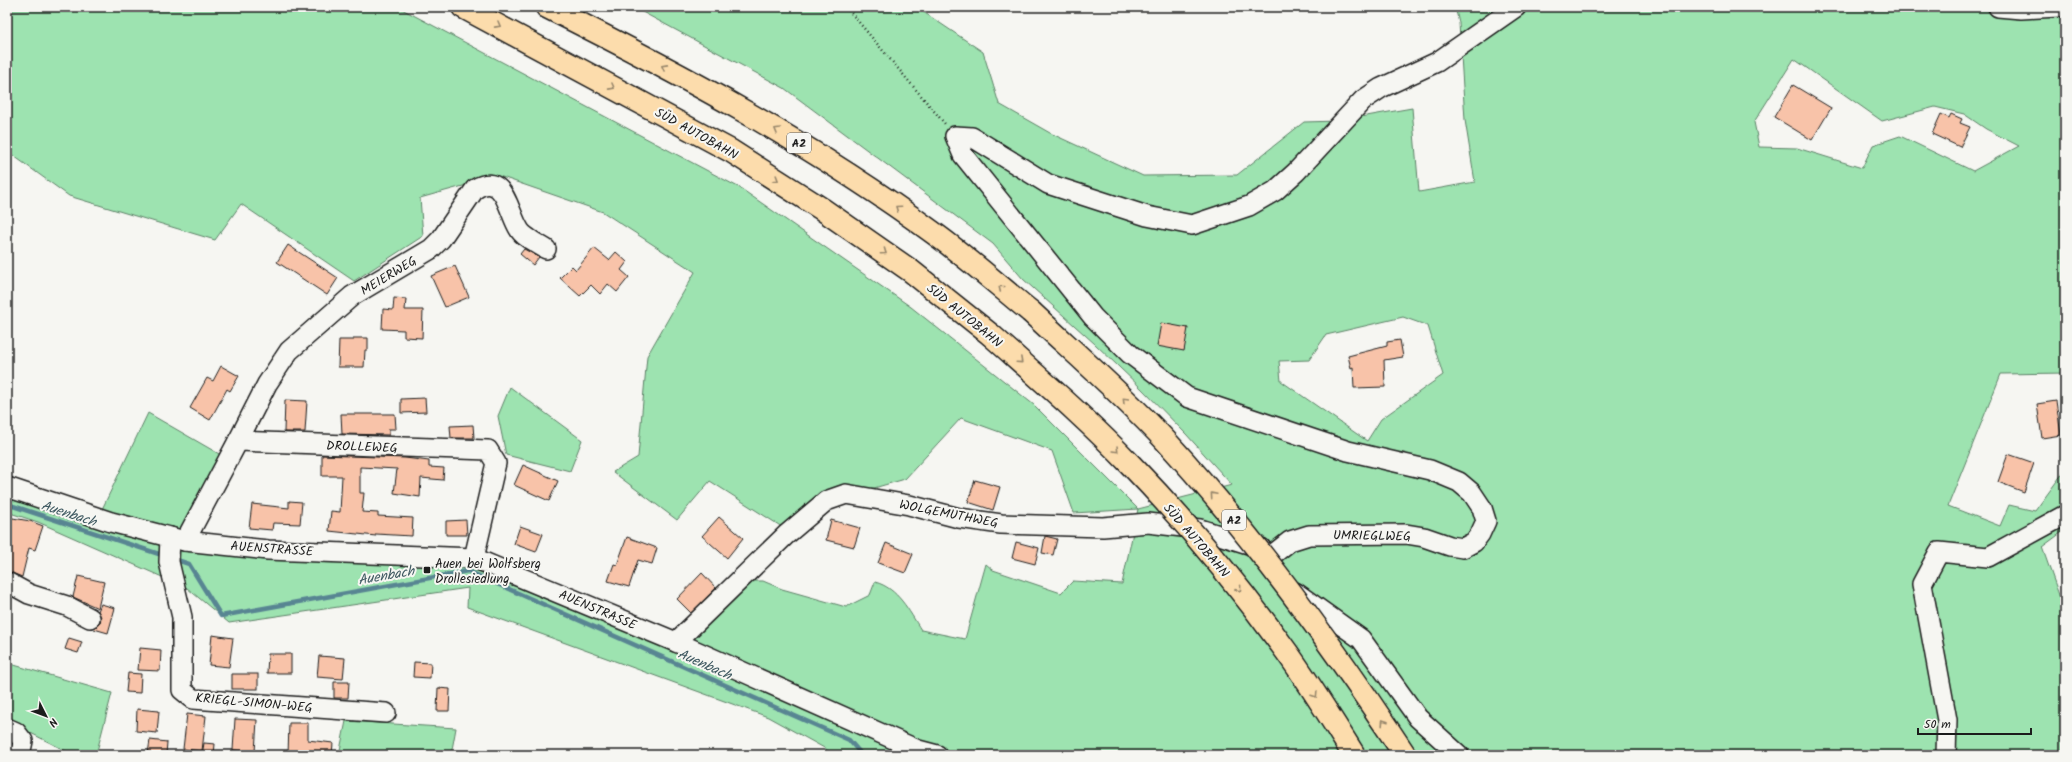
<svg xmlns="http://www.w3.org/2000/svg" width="2072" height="762" viewBox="0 0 2072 762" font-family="Kalam,sans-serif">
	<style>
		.green { fill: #9de3b0; stroke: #5c8066; fill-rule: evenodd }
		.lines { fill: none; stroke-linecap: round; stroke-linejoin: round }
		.stream { stroke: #588592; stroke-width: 4.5 }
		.building { fill: #f8c3a9; stroke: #1c1c1c }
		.minor-casing { stroke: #1c1c1c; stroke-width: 22 }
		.highway-casing { stroke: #1c1c1c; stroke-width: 25 }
		.path { stroke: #1c1c1c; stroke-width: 2.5; stroke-dasharray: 1 3; stroke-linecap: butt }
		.minor { stroke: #f6f6f2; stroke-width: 19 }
		.highway { stroke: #fcdcac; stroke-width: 22 }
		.highway-bridge-casing { stroke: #1c1c1c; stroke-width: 25; stroke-linecap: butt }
		.highway-bridge { stroke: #fcdcac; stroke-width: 22 }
		.oneway { stroke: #97866b }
		.poi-dot { fill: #1c1c1c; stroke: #f6f6f2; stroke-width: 1.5 }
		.labels { text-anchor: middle; stroke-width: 4; stroke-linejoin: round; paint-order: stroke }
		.shield { fill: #f6f6f2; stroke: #5d5d5c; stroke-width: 1 }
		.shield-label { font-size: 12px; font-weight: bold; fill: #1c1c1c }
		.street-label { font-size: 13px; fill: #1c1c1c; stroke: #f6f6f2 }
		.poi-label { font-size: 13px; fill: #1c1c1c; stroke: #f6f6f2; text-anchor: start }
		.water-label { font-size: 14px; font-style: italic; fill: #3f5961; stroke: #f6f6f2 }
	</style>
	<rect width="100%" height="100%" fill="#f6f6f2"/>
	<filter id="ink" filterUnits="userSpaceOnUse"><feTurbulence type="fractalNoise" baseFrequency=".025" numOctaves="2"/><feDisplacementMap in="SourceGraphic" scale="8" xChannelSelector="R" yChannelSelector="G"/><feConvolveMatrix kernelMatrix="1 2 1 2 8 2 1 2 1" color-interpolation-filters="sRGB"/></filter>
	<g filter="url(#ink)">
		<g class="green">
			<path d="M7 7H398L740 188 911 307 1034 405 1138 509 1232 485 1186 434 1142 389 1095 344 1023 279 993 244 784 88 633 7H916L983 52 999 104 1050 133 1143 176 1237 175 1304 122 1338 121 1412 108 1419 192 1475 182 1465 120 1459 23 1455 7H2065V373L2001 374 1948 506 2000 526 2009 505 2035 511 2065 470V530L2042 547 2065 612V755H833L826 749 768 717 467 607 468 588 229 623 187 588 38 522 7 512V496L94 526 148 413 233 462 198 538 196 551 273 560 375 561 471 566 682 654 700 627 748 581H763L782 589 846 607 870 595 875 582C898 588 909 611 921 630L965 639 986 564 993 570 1061 593 1073 581 1122 584 1138 509 1074 513 1052 451 961 418 905 479 874 488 834 492 793 534 710 481 677 520 613 472 638 457 647 356 695 272 603 212 499 176 420 198 423 236 354 281 241 204 215 240 69 196 7 151ZM1794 59 1882 121 1935 107 1964 114 1986 129 2019 146 1973 171 1900 136 1873 145 1862 168 1797 148 1759 147 1754 122ZM1403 317 1428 326 1443 375 1381 419 1367 441 1281 381 1279 361 1309 360 1326 335Z"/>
			<path d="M510 387 582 440 570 471 506 455 498 416Z"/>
			<path d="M7 663 112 693 96 755H74L7 721Z"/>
			<path d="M346 721 456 728 451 755H339Z"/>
		</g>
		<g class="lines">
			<g class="stream">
				<path d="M7 504 165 556"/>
				<path d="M174 559 189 564 221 616 468 571 849 740 862 755"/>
			</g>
		</g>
		<g class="building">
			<path d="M1793 85 1831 108 1812 140 1774 117Z"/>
			<path d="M1941 114 1949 118 1951 114 1962 119 1960 123 1970 127 1960 147 1932 134Z"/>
			<path d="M288 245 338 278 327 295 277 262Z"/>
			<path d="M594 248 609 260 616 252 627 262 621 270 629 277 617 292 608 284 600 294 591 285 580 296 560 278 572 266 576 270Z"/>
			<path d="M524 249 539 257 533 265 520 254Z"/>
			<path d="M455 266 469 297 445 307 431 276Z"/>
			<path d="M394 298 406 299 405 310H423L422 338 404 337V330L382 329 383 309 393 310Z"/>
			<path d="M1161 323 1188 328 1184 351 1157 346Z"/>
			<path d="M354 338H368V350H365L364 367H338L339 340H354Z"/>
			<path d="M1400 340 1403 357 1384 360 1385 387 1354 388 1353 367 1351 368 1348 356 1387 346V342Z"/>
			<path d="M221 366 239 376 230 391 227 389 210 420 190 408 207 378 213 381Z"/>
			<path d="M425 398 426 412 401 413V399Z"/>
			<path d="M285 400 307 401 305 432H284Z"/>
			<path d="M2056 401 2061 435 2042 438 2037 404Z"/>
			<path d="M341 414H395L396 429H389V435L342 434Z"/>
			<path d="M473 425 474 438H451L450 426Z"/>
			<path d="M2008 454 2034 463 2024 492 1998 482Z"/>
			<path d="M322 455 405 458 429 461V467L444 468 443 480 421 478 420 497 394 493 397 469 360 467V493H364L362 512 378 513V516L413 518 412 536 376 534V536L329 531 331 511 340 512 342 476H322Z"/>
			<path d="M523 465 558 481 549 501 514 485Z"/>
			<path d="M975 480 1000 487 993 510 968 502Z"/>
			<path d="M289 501 302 502 300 524 273 523 272 530 249 528 252 504 289 508Z"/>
			<path d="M7 517 30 521 43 526 35 550 29 548 22 577 7 571Z"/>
			<path d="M719 517 743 538 727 558 702 536Z"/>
			<path d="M466 520 467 535H446V521Z"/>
			<path d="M831 520 860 528 854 547 826 540Z"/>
			<path d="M520 526 543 534 536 552 514 544Z"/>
			<path d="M1045 536 1057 539 1053 555 1042 553Z"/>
			<path d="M627 537 657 548 652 564 638 560 629 587 608 581 614 564 617 565Z"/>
			<path d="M1016 542 1039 548 1035 564 1012 558Z"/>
			<path d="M886 543 913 554 905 573 878 563Z"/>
			<path d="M702 573 716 588 691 613 677 599Z"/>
			<path d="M78 576 104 582 98 608 73 597Z"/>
			<path d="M101 604 115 608 108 633 94 629 100 623 101 617 98 611Z"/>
			<path d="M212 635 233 638 229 667 209 665Z"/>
			<path d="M69 638 82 642 78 653 65 649Z"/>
			<path d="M140 648 161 650 160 671 138 670Z"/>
			<path d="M268 654H291V673H267Z"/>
			<path d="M319 656 345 658 343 679 317 677Z"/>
			<path d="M414 662 431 663 430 678 413 677Z"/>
			<path d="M128 673 141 674 140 693 126 692Z"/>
			<rect x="232" y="674" width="26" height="15"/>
			<path d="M334 682H349L348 698H334Z"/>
			<path d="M438 688 450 689 449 711H437Z"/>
			<path d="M137 709 159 711 157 733 136 731Z"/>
			<path d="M187 714 206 716 202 751 183 749Z"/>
			<path d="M235 719 257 720 255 752 233 750Z"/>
			<path d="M289 723H308V740L333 743 332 755H288Z"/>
			<path d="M150 740 167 742 166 755 148 754Z"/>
			<path d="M204 743 215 744 214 755H202Z"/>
		</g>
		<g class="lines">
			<defs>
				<g id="minor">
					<path d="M1998 7 2021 9 2058 7"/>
					<path d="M238 441 267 384 289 351 352 296 431 249 441 239 475 189C505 171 508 212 519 229 523 237 538 244 546 249"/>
					<path d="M7 487 111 522 185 541 268 550 474 558 676 642 918 750 937 755"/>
					<path d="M170 537 169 562 182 617V690L193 699 386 713"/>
					<path d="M185 541 238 441 488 450 496 463 474 558"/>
					<path d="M1276 552 1290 541 1309 535 1406 534 1424 537 1450 546 1463 548 1474 542 1480 534 1486 521 1482 508 1472 493 1459 482 1430 470 1348 451 1187 397 1130 354 1093 317 963 155 955 136 972 137 1048 184 1147 216 1192 225 1249 206 1275 191 1296 172 1363 100 1381 88 1437 62 1516 7"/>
					<path d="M7 582 29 594 67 606 90 618"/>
					<path d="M1295 592 1361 639 1418 718 1459 755"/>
					<path d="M676 642 786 535 826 501 846 494 909 505 959 518 1001 524 1103 527 1148 523 1200 529 1261 548"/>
					<path d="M7 728 16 732 23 741 20 755"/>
					<path d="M1946 755 1947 720 1922 584 1939 552 1988 557 2065 515"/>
				</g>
				<g id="highway">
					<path d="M463 7 731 151 822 209 911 271 991 335"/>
					<path d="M547 7C681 74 814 145 935 234 968 258 999 286 1031 312"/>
				</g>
			</defs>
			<use href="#minor" class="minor-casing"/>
			<use href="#highway" class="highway-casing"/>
			<path class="path" d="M846 7 945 124"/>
			<use href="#minor" class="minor"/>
			<use href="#highway" class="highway"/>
			<defs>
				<g id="highway-bridge">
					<path d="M1031 312C1076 354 1123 395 1165 440 1255 538 1332 644 1405 755"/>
					<path d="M991 335C1039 378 1087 419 1131 465 1187 523 1239 586 1286 651 1310 684 1332 720 1354 755"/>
				</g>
			</defs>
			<use href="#highway-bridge" class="highway-bridge-casing"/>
			<use href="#highway-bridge" class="highway-bridge"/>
		</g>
		<defs><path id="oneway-chevron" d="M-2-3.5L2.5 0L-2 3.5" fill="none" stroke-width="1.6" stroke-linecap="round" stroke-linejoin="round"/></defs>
		<g class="oneway">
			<use href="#oneway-chevron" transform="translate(498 25) rotate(29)"/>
			<use href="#oneway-chevron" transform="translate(664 67) rotate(-151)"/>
			<use href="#oneway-chevron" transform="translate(612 87) rotate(29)"/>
			<use href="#oneway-chevron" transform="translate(777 130) rotate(-150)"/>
			<use href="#oneway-chevron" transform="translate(776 179) rotate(32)"/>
			<use href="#oneway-chevron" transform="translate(898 208) rotate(-145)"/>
			<use href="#oneway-chevron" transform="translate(884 252) rotate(35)"/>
			<use href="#oneway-chevron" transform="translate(1001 288) rotate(-141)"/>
			<use href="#oneway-chevron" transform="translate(1020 361) rotate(42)"/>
			<use href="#oneway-chevron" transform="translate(1125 400) rotate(-135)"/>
			<use href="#oneway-chevron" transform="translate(1116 450) rotate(45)"/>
			<use href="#oneway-chevron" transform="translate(1213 495) rotate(-131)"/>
			<use href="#oneway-chevron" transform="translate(1239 589) rotate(53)"/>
			<use href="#oneway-chevron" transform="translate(1315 695) rotate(57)"/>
			<use href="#oneway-chevron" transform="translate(1384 722) rotate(-123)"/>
		</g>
	</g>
	<rect class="poi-dot" x="423" y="566" width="8" height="8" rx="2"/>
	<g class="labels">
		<g class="shield">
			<rect x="787" y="133" width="24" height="20" rx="3"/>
			<rect x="1222" y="510" width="24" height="20" rx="3"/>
		</g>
		<g class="shield-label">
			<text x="799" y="147">A2</text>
			<text x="1234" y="524">A2</text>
		</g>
		<g class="street-label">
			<text transform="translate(697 133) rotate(29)" y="5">SÜD AUTOBAHN</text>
			<text transform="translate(388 275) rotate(-31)" y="5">MEIERWEG</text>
			<text transform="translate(965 315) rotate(39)" y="5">SÜD AUTOBAHN</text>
			<text transform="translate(362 446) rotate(2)" y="5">DROLLEWEG</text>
			<text transform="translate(949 513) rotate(11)" y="5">WOLGEMUTHWEG</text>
			<text transform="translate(1372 535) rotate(1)" y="5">UMRIEGLWEG</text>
			<text transform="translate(1197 540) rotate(49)" y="5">SÜD AUTOBAHN</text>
			<text transform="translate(272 548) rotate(4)" y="5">AUENSTRASSE</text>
			<text transform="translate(598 609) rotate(23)" y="5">AUENSTRASSE</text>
			<text transform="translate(254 702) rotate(5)" y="5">KRIEGL-SIMON-WEG</text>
		</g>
		<g class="poi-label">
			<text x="435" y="568">Auen bei Wolfsberg<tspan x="435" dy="15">Drollesiedlung</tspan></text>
		</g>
		<g class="water-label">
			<text transform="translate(69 513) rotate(18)" y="5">Auenbach</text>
			<text transform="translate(386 575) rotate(-10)" y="5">Auenbach</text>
			<text transform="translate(705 664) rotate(24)" y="5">Auenbach</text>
		</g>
	</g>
	<rect width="2072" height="762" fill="none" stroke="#f6f6f2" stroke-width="24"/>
	<rect x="12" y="12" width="2048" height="738" fill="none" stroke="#1c1c1c" stroke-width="1.5" filter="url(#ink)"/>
	<g transform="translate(46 716) rotate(132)" stroke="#f6f6f2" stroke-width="3" paint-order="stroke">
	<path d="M0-3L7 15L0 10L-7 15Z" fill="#1c1c1c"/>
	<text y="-6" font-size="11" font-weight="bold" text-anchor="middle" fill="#1c1c1c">N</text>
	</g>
	<path d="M1918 728v6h113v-6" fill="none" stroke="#1c1c1c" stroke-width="2"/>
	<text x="1924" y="728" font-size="12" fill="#1c1c1c" stroke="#f6f6f2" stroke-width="3" paint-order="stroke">50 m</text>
</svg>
